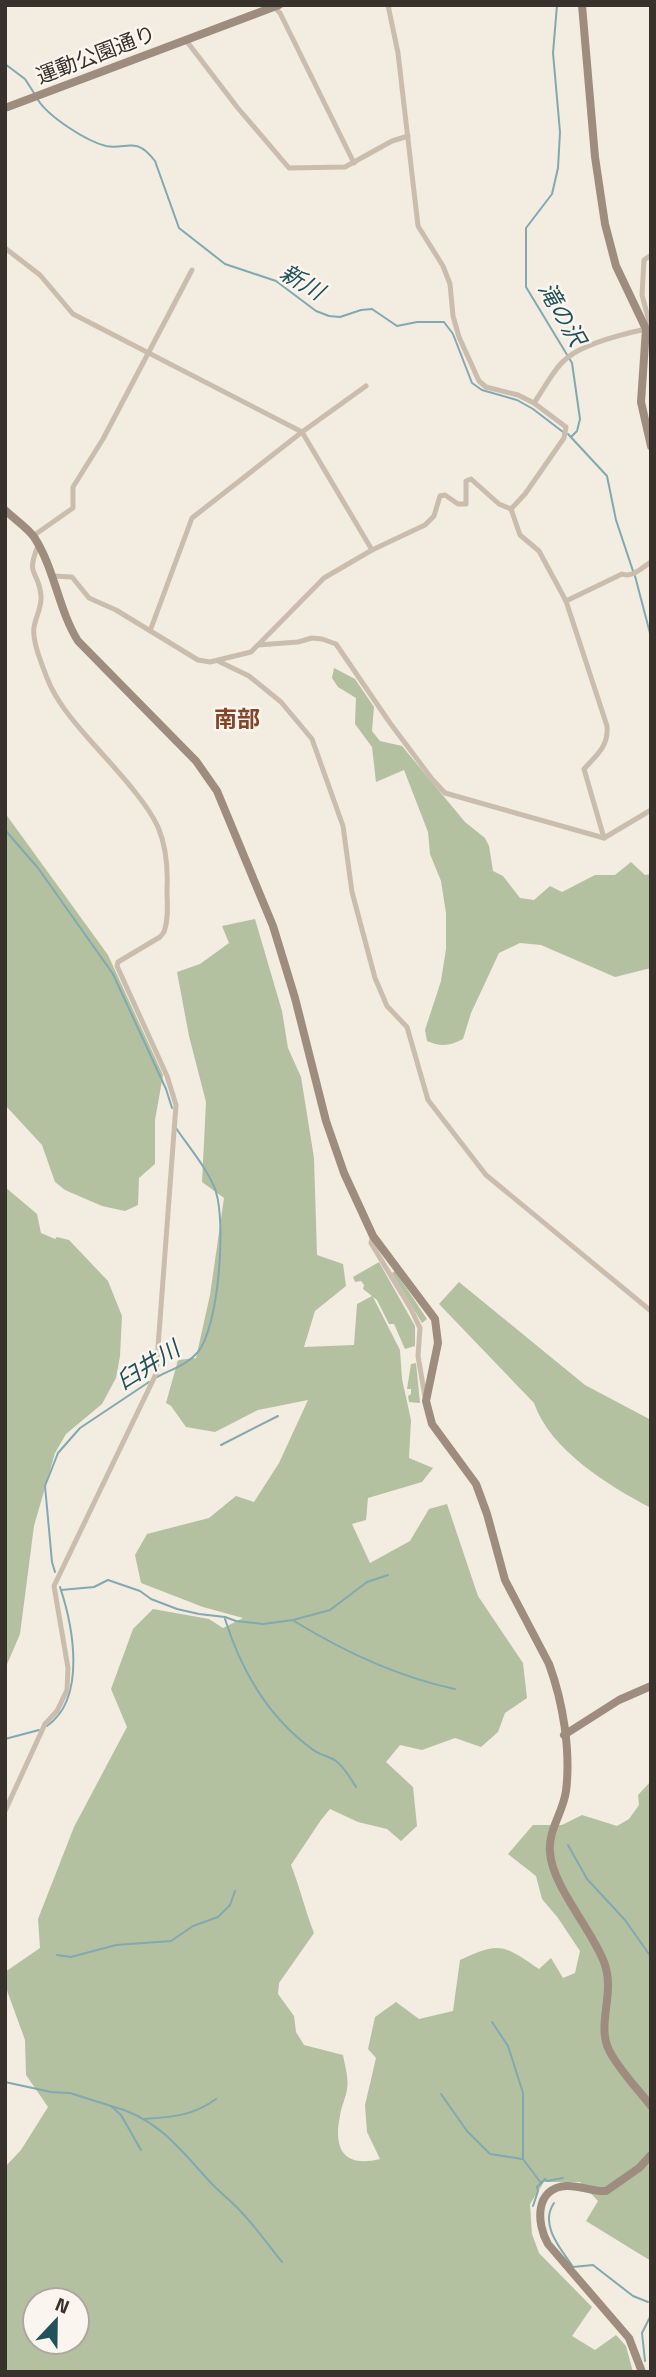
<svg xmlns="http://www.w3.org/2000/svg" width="656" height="2377" viewBox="0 0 656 2377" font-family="'Titillium Web','Noto Sans JP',sans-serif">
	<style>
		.green { fill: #b4c1a1; fill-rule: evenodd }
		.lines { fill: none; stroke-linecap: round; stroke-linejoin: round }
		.stream { stroke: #81a9af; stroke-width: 2 }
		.street { stroke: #cbbdad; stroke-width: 5 }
		.secondary { stroke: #9e8c7e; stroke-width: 8 }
		.labels { text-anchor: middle; stroke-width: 5; stroke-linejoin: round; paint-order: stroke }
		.street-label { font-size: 21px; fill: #39312b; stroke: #faf5ee }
		.water-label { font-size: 23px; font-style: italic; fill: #225259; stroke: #faf5ee }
		.neighbourhood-label { font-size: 23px; font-weight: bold; fill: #854528; stroke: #faf5ee }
	</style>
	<rect width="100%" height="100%" fill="#f3ece1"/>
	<g class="green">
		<path d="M334 668 355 679 374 707 372 731 380 741 402 746 465 822 485 838 489 846 493 871 503 876 520 898 534 900 550 886 562 892 595 875H615L631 862 645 875 651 874V968L615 977 541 945 520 943 499 953 471 1013 463 1039C450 1046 441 1047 427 1041L425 1030 441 981 446 949V913L441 881 430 854 428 832 404 770 376 782 372 747 355 724 356 698 338 687 332 678Z"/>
		<path d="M5 813 108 955 163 1075 155 1120V1164L139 1178 138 1205 125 1211 102 1206 65 1190 55 1182 42 1145 5 1105Z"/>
		<path d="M255 919 282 1011 288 1048 301 1077 314 1158 317 1255 343 1264 346 1286 315 1311 304 1347 354 1345 357 1304 372 1296 363 1289 364 1285 361 1281 355 1282 353 1277 379 1262 415 1326V1346L405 1349 394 1324H389L377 1300 373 1297 400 1350 402 1379 411 1420 409 1458 433 1468 422 1482 368 1498 366 1520 352 1524 370 1563 410 1541 429 1509 447 1504 478 1596 523 1663 527 1698 505 1713 498 1732 481 1747 455 1738 422 1750 400 1745 386 1762 413 1787 417 1826 401 1841 387 1829 358 1822 330 1809 321 1820 291 1865C300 1888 305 1910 314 1933L279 1983 278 1994 294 2016 296 2032 304 2045 343 2055C345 2066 349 2079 347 2089 346 2098 341 2106 340 2116 333 2149 344 2168 380 2159L367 2132 365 2105 376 2058 368 2049 375 2017 396 2002 419 2019 453 2011 460 1960C500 1941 504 1945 539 1969L551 1958 563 1978 575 1973 580 1951 558 1918 542 1899 536 1876 508 1854 533 1825H562L582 1815 617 1826 629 1819 639 1805 638 1795 651 1781V2261L586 2221 598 2201 580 2182H544L530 2204 532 2234 539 2253 592 2307 572 2336 595 2350 616 2335 626 2346 633 2372H5V2167L21 2150 48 2107 26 2075 25 2040 5 1985V1972L40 1948 38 1919 74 1827 127 1727 111 1689 133 1629 153 1609 209 1619 223 1628 243 1618 203 1607 141 1583 135 1555 147 1534 209 1518 236 1496 254 1502 279 1463 308 1400 258 1410 215 1432 186 1427 171 1406 166 1403 178 1360 196 1358 210 1295 224 1198 202 1182 206 1102 189 1036 177 972 200 964 229 943 222 926ZM35 2300H77V2342H35Z"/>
		<path d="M5 1187 37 1214 41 1233 55 1239 57 1237 69 1240 108 1281 122 1316 120 1356 116 1378 102 1404 66 1434 55 1453 34 1526 20 1634 5 1669Z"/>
		<path d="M395 1271 427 1319 422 1323 392 1273Z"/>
		<path d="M459 1282 585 1385 651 1420V1508C609 1486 550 1450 534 1403L439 1304Z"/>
		<path d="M416 1363 420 1403 409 1402 408 1396 411 1394V1389H407L411 1364Z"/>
	</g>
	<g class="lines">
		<g class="stream">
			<path d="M557 5 553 53 560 132 558 168 552 194 526 228V287L572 363 580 419 577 431 572 436"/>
			<path d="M5 64 25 79 34 93"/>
			<path d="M38 100C49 117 86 141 106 146 127 150 135 135 155 161L179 228 225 264 276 281 316 311 329 316 340 317 361 310 372 309 397 326 417 322H444L453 334 472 383 482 390 517 400 533 409 563 432"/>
			<path d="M568 434 607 476 616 520 633 571"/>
			<path d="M635 576 651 637"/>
			<path d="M5 830 38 868 113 974 166 1089 172 1108"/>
			<path d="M157 1377C172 1369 187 1365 198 1352 219 1326 226 1224 216 1192 210 1172 188 1146 176 1128"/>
			<path d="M221 1445 278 1416"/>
			<path d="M55 1572 52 1562 45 1486 58 1453 80 1428 149 1382"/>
			<path d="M61 1590 94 1587 108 1580 140 1591 151 1599 177 1609 199 1614 225 1617 236 1621 263 1624 293 1620 330 1610 367 1582 388 1575"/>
			<path d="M225 1619C241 1670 268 1717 312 1749 319 1755 329 1756 336 1761 344 1767 351 1779 356 1787"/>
			<path d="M294 1621C343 1651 398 1677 455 1689"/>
			<path d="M47 1726C87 1698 73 1626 60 1587"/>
			<path d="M5 1739 39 1730"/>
			<path d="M568 1845 587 1879 625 1920 651 1957"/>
			<path d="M57 1955 71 1957 116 1945 171 1941 193 1926 218 1917 230 1905 235 1891"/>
			<path d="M492 2022 508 2046 523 2093V2159L541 2183"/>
			<path d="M5 2082 51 2092 70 2093 111 2106 121 2115 141 2150"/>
			<path d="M441 2094 467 2131 490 2154 522 2159"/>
			<path d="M111 2106C159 2118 181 2151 213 2185 223 2195 235 2204 244 2215 258 2230 269 2246 282 2262"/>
			<path d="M144 2119C172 2117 193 2116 216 2099"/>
			<path d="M554 2203C539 2225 561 2249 573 2267L593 2265 633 2296 648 2302"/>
			<path d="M533 2206 538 2191 537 2187 545 2179 547 2181 563 2178"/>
			<path d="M645 2361 642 2333 651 2315"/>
		</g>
		<g class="street">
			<path d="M388 5 398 53 418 226 443 266 450 284 453 316 459 337 479 381 486 387 518 395 534 403 566 427 564 438 525 494 511 509"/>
			<path d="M274 7 280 13 354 163"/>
			<path d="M185 39 237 107 289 168 345 167 392 141 408 136"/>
			<path d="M5 248 40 275 73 314 302 432 372 550"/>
			<path d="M646 329 650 325 642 295 644 260 651 255"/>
			<path d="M534 403C544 389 554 368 567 358 585 343 623 334 646 329"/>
			<path d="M511 509 520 535 539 551 566 601 607 726C609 746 596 756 584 769L604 838"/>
			<path d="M33 536 73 508V487L103 439 192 270"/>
			<path d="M53 576 72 577 89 598 116 610 198 660 210 662 251 652 324 578 372 550 425 525 434 516 440 496 445 495 458 504H466V481L471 479 499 504 511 509"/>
			<path d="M566 601 622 574C633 578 641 568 651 562"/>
			<path d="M150 631 192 518 302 432 366 386"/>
			<path d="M258 645 298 642 312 638 322 639 336 644 390 723 432 779 445 793 604 838 651 810"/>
			<path d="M218 661 249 676 281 702 312 739 343 826 352 892 375 978 387 1006 407 1027 428 1100 486 1175 651 1311"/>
			<path d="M373 1236 371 1243 411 1309 420 1328 418 1356 425 1397"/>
			<path d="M5 1811 45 1724 57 1711 67 1690 68 1668 54 1586 156 1374 176 1105 167 1076 117 966 118 962 160 937 164 932C169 919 167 904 167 890 168 870 166 846 158 827 146 800 109 762 89 739 73 721 56 701 47 678 42 664 32 642 34 627 36 616 42 607 41 596 39 570 25 577 38 546"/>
		</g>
		<g class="secondary">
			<path d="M582 5 595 157 605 224 616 266 646 329 641 402 651 446"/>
			<path d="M5 108 279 5"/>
			<path d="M5 510C14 519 27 527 34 537 55 569 58 609 78 641L196 761 217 791 273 926 295 998 326 1121 344 1173 373 1236 435 1319 438 1343 426 1401 432 1424 476 1484 487 1514 505 1580 549 1664C563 1702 571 1751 566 1791 563 1813 548 1830 550 1852 552 1886 591 1928 604 1962 616 1993 596 2024 609 2050 619 2070 637 2088 651 2106"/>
			<path d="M564 1735 619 1700 651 1686"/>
			<path d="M642 2372 629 2338 548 2244C536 2223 535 2188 566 2186 580 2185 593 2192 606 2191L639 2168 651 2155"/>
		</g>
	</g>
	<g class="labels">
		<g class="street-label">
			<text transform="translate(96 55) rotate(-21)" y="7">運動公園通り</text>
		</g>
		<g class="water-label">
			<text transform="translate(302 282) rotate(31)" y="8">新川</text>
			<text transform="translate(562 314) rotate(60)" y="8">滝の沢</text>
			<text transform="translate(148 1365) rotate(-32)" y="8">臼井川</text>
		</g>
		<g class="neighbourhood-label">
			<text x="237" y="727">南部</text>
		</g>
	</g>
	<rect width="656" height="2377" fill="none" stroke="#39312b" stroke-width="14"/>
	<g transform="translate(56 2321) rotate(22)"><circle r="33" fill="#faf5ee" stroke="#ada7a0" stroke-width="2"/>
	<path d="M0-5L12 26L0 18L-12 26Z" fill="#225259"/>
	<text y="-10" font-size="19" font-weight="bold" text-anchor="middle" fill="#39312b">N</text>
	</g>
</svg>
